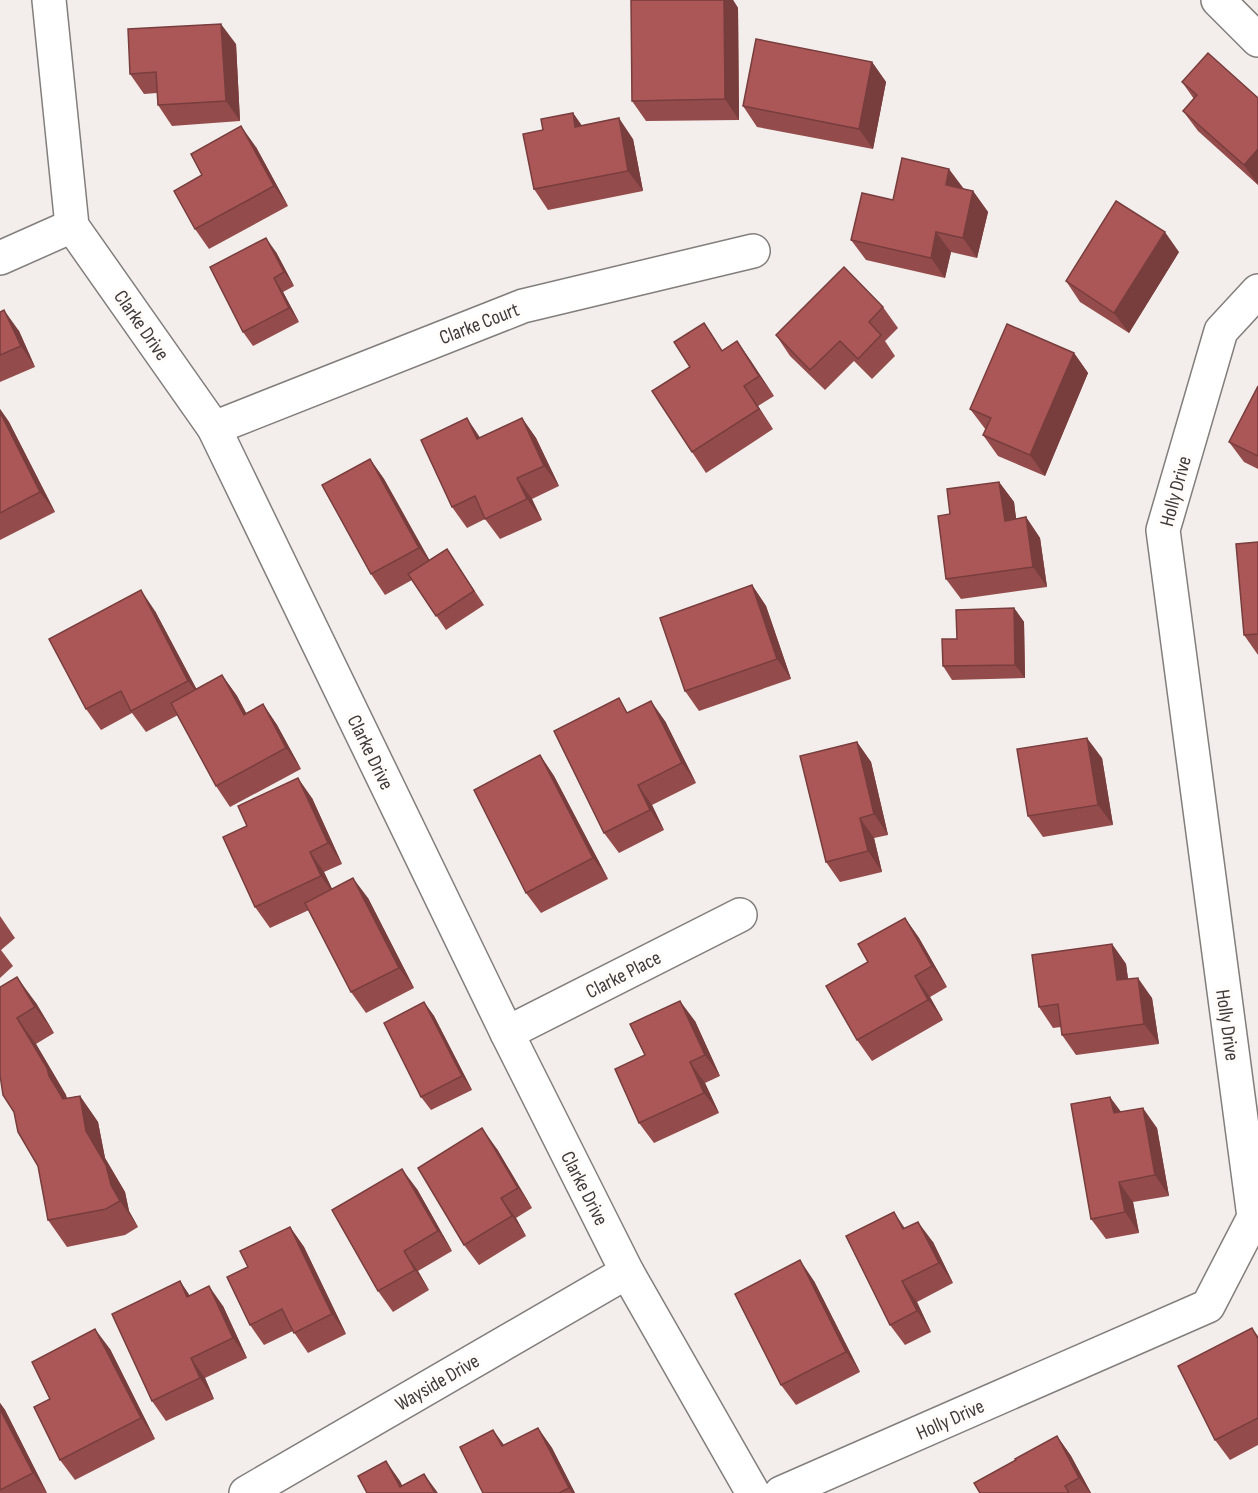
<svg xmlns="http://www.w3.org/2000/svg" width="1258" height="1493" viewBox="0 0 1258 1493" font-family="'Sofia Sans Condensed',sans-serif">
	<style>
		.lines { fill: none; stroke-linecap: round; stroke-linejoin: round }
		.minor-casing { stroke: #827e7c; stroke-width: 36 }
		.minor { stroke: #fff; stroke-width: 33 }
		.wall { fill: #944b4b }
		.shaded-wall { fill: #783d3d }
		.building { fill: #ac5757; stroke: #783d3d; stroke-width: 1.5 }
		.labels { text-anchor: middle; stroke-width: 6; stroke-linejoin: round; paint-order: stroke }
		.street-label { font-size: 20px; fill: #3e3c3b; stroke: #fffcfa }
	</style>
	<rect width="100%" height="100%" fill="#f3eeeb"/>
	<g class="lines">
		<defs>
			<g id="minor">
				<path d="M49 0 72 226 214 428 507 1033 627 1272 753 1493"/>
				<path d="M1218 0 1258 40"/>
				<path d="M0 258 72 226"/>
				<path d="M214 428 523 306 753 251"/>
				<path d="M507 1033 740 915"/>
				<path d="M246 1493 627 1272"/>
				<path d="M781 1493 1208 1306 1254 1217 1163 530 1221 331 1258 291"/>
			</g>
		</defs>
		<use href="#minor" class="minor-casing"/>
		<use href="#minor" class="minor"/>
	</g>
	<g class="wall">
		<path d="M631 0H733L738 8 739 120 646 121 632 101Z"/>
		<path d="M236 44 240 121 172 126 158 105 157 93 144 94 130 74Z"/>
		<path d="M872 62 886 82 873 149 757 127 743 106Z"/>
		<path d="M1182 82 1258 98V185L1198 131 1183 111 1194 99Z"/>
		<path d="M573 113 582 126 633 139 643 191 548 210 534 189 543 130Z"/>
		<path d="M256 147 288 206 209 249 195 229 202 175Z"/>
		<path d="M964 189 973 191 988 212 977 258 951 252 945 278 866 260 851 240 893 200Z"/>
		<path d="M276 252 294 286 283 292 299 322 253 346 243 332Z"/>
		<path d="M1179 252 1129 333 1080 302 1066 281Z"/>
		<path d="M883 307 898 328 885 341 895 356 872 379 854 361 825 390 790 356 776 335Z"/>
		<path d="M0 312 19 331 35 367 0 382Z"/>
		<path d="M737 341 774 396 758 406 773 429 706 473 692 452 722 350Z"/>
		<path d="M1074 353 1088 373 1045 476 998 456 983 435 986 430 970 409Z"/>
		<path d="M1258 386V469L1244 462 1229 442Z"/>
		<path d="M0 409 9 422 55 512 0 540Z"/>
		<path d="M522 418 536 438 559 486 532 499 542 520 500 539 485 519 467 528 452 507 480 438Z"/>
		<path d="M370 459 384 479 429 560 447 549 484 605 446 630 412 580 385 595 371 574Z"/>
		<path d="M999 482 1014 502 1016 519 1026 517 1040 538 1047 587 961 599 946 579 950 514Z"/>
		<path d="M1258 542V655L1244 635Z"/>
		<path d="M752 585 766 606 791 679 699 711 685 691Z"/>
		<path d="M1014 608 1024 622 1025 678 952 680 943 666 957 639Z"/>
		<path d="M155 611 196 689 222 675 237 696 246 713 263 704 277 725 301 769 230 807 216 786 178 715 146 732 132 713 101 730 86 709Z"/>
		<path d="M629 712 665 721 696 783 652 805 664 830 619 853 604 833Z"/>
		<path d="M857 742 871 762 888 835 874 838 882 872 840 882 826 862Z"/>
		<path d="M540 755 554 776 608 879 541 913 526 893Z"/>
		<path d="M1102 758 1113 825 1043 837 1028 816Z"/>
		<path d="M312 798 342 864 324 872 332 889 368 898 414 988 366 1013 351 992 309 910 270 928 255 907Z"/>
		<path d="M0 916 15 938 1 950 13 966 0 978Z"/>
		<path d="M905 918 919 938 947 987 930 997 943 1020 872 1061 857 1040 868 962Z"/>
		<path d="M1112 944 1126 964 1128 979 1152 998 1159 1044 1076 1055 1062 1035 1061 1027 1053 1028 1039 1007Z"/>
		<path d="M0 987 36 1003 54 1033 36 1044 66 1095 67 1098 80 1096 98 1122 105 1158 125 1192 129 1211 138 1227 125 1235 67 1247 48 1220 38 1166 14 1112Z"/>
		<path d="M424 1002 434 1016 472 1090 431 1110 421 1097Z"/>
		<path d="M695 1021 720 1076 705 1083 719 1113 654 1143 639 1123 645 1055Z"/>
		<path d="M1121 1112 1157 1128 1169 1196 1133 1202 1139 1233 1106 1239 1091 1219Z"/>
		<path d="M497 1149 532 1208 516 1218 526 1236 479 1265 464 1245Z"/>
		<path d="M417 1189 452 1251 418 1271 429 1290 393 1312 378 1291Z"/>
		<path d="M290 1227 304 1247 346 1334 308 1353 293 1331 264 1345 250 1325 248 1267Z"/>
		<path d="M905 1228 933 1242 953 1283 917 1302 931 1332 905 1345 890 1325Z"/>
		<path d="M180 1281 189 1295 223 1306 247 1358 205 1378 214 1399 166 1421 152 1401Z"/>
		<path d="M814 1281 860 1372 796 1405 781 1385Z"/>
		<path d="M1252 1328 1258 1336V1445L1230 1460 1215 1440Z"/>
		<path d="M110 1349 155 1439 75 1480 60 1460 50 1399Z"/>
		<path d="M0 1403 5 1410 47 1493H0Z"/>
		<path d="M538 1428 552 1448 575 1493H483L493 1430 504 1445Z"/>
		<path d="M1057 1436 1071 1456 1091 1493H980L1016 1460Z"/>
	</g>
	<g class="shaded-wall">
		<path d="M724 0H733L738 8 739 120 725 99Z"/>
		<path d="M221 24 236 44 240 121 226 101Z"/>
		<path d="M872 62 886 82 873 149 859 129Z"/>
		<path d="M573 113 587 133 575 127Z"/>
		<path d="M619 118 633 139 643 191 628 171Z"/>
		<path d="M241 126 256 147 288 206 274 186Z"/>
		<path d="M1258 149V185L1244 165Z"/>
		<path d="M949 169 964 189 946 185Z"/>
		<path d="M973 191 988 212 977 258 963 238Z"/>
		<path d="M936 232 951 252 945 278 931 258Z"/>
		<path d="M1165 232 1179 252 1129 333 1114 313Z"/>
		<path d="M266 238 276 252 294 286 284 272Z"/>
		<path d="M274 278 283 292 299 322 289 308Z"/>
		<path d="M4 310 19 331 35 367 21 346Z"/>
		<path d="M737 341 751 361 774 396 759 376Z"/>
		<path d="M1074 353 1088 373 1045 476 1030 455Z"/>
		<path d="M744 386 758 406 773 429 759 409Z"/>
		<path d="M0 409 9 422 55 512 40 492 0 412Z"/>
		<path d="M467 418 481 439H477Z"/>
		<path d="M522 418 536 438 559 486 544 466Z"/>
		<path d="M370 459 384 479 434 568 419 548Z"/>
		<path d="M517 478 532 499 542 520 527 499Z"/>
		<path d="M999 482 1014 502 1019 541 1005 521Z"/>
		<path d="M1026 517 1040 538 1047 587 1033 567Z"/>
		<path d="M752 585 766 606 791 679 777 659Z"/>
		<path d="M141 590 155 611 203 701 188 681Z"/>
		<path d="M1014 608 1024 622 1025 678 1015 665Z"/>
		<path d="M222 675 237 696 258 735 244 715Z"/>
		<path d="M651 701 665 721 696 783 682 763Z"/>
		<path d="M263 704 277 725 301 769 286 748Z"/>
		<path d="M1087 738 1102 758 1113 825 1098 805Z"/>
		<path d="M857 742 871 762 888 835 874 814Z"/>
		<path d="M540 755 554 776 608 879 593 858Z"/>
		<path d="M298 778 312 798 342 864 328 843Z"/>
		<path d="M638 785 652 805 664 830 650 810Z"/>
		<path d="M860 818 874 838 882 872 868 851Z"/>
		<path d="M310 852 324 872 336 897 321 876Z"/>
		<path d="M353 878 368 898 414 988 399 968Z"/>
		<path d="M905 918 919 938 947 987 932 966Z"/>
		<path d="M1112 944 1126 964 1131 1001 1117 980Z"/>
		<path d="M915 976 930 997 943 1020 928 1000Z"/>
		<path d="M17 977 36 1003 54 1033 35 1007Z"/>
		<path d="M1138 978 1152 998 1159 1044 1144 1024Z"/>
		<path d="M680 1001 695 1021 720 1076 705 1055Z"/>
		<path d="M424 1002 434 1016 472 1090 462 1076Z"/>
		<path d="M17 1018 36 1044 66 1095 67 1102 63 1099 49 1076Z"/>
		<path d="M690 1062 705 1083 719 1113 704 1093Z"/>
		<path d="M80 1096 98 1122 105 1158 125 1192 129 1211 138 1227 120 1201 111 1185 86 1131Z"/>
		<path d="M1110 1097 1125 1117 1114 1113Z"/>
		<path d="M1143 1108 1157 1128 1169 1196 1155 1175Z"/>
		<path d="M482 1128 497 1149 532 1208 518 1188Z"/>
		<path d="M402 1169 417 1189 452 1251 438 1231Z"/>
		<path d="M1119 1182 1133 1202 1139 1233 1125 1212Z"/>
		<path d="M501 1198 516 1218 526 1236 512 1216Z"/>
		<path d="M894 1212 908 1233 903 1229Z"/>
		<path d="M918 1222 933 1242 953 1283 939 1263Z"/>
		<path d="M290 1227 304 1247 346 1334 332 1314Z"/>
		<path d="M404 1251 418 1271 429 1290 415 1270Z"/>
		<path d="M800 1260 814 1281 860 1372 846 1352Z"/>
		<path d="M180 1281 194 1302 187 1297Z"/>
		<path d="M902 1281 917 1302 931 1332 917 1311Z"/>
		<path d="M209 1286 223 1306 247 1358 233 1338Z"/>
		<path d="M95 1329 110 1349 155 1439 141 1418Z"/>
		<path d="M191 1358 205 1378 214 1399 200 1378Z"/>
		<path d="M0 1403 5 1410 47 1493 33 1473 0 1409Z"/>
		<path d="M538 1428 552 1448 575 1493H572L569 1488Z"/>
		<path d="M493 1430 508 1451 502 1446Z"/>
		<path d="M1057 1436 1071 1456 1091 1493H1090L1079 1478Z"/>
		<path d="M386 1461 400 1481 406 1493 400 1487Z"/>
		<path d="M424 1474 438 1493H435Z"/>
	</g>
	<g class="building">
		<path d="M631 0H724L725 99 632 101Z"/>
		<path d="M221 24 226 101 158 105 156 72 130 74 128 29Z"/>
		<path d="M756 39 872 62 859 129 743 106Z"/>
		<path d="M1208 53 1258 98V149L1244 165 1183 111 1197 95 1182 82Z"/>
		<path d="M573 113 575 127 619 118 628 171 534 189 523 134 543 130 541 119Z"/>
		<path d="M241 126 274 186 195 229 174 191 202 175 191 154Z"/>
		<path d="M902 158 949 169 946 185 973 191 963 238 936 232 931 258 851 240 862 193 893 200Z"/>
		<path d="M1116 201 1165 232 1114 313 1066 281Z"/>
		<path d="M266 238 284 272 274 278 289 308 243 332 210 267Z"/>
		<path d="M844 267 883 307 869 322 881 335 858 359 840 341 810 370 776 335Z"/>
		<path d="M4 310 21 346 0 355V312Z"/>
		<path d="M704 323 722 351 737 341 759 376 744 386 759 409 692 452 652 391 690 367 674 342Z"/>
		<path d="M1007 324 1074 353 1030 455 983 435 991 418 970 409Z"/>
		<path d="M1258 386V456L1229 442Z"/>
		<path d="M0 412 40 492 0 513Z"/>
		<path d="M467 418 477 439 522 418 544 466 517 478 527 499 485 519 475 496 452 507 421 440Z"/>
		<path d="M370 459 419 548 371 574 322 485Z"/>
		<path d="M999 482 1005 521 1026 517 1033 567 946 579 938 516 950 514 947 489Z"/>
		<path d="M1258 542V634L1244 635 1236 544Z"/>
		<path d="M447 549 474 591 436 616 408 574Z"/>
		<path d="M752 585 777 659 685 691 660 618Z"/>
		<path d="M141 590 188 681 131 711 121 691 86 709 49 639Z"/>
		<path d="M1014 608 1015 665 943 666 942 639H957L956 610Z"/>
		<path d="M222 675 244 715 263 704 286 748 216 786 171 703Z"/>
		<path d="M619 698 627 713 651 701 682 763 638 785 650 810 604 833 554 731Z"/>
		<path d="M1087 738 1098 805 1028 816 1017 749Z"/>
		<path d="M857 742 874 814 860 818 868 851 826 862 800 756Z"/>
		<path d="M540 755 593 858 526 893 474 790Z"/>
		<path d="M298 778 328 843 310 852 321 876 255 907 223 837 247 826 238 806Z"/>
		<path d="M353 878 399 968 351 992 305 903Z"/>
		<path d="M905 918 932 966 915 976 928 1000 857 1040 826 986 868 962 858 944Z"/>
		<path d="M1112 944 1117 980 1138 978 1144 1024 1062 1035 1058 1004 1039 1007 1032 955Z"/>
		<path d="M17 977 35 1007 17 1018 47 1068 49 1076 63 1099 80 1096 86 1131 106 1165 111 1185 120 1201 106 1209 48 1220 38 1166 18 1132 14 1112 3 1095 0 1075V987Z"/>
		<path d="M680 1001 705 1055 690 1062 704 1093 639 1123 615 1069 645 1055 630 1024Z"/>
		<path d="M424 1002 462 1076 421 1097 384 1023Z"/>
		<path d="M1110 1097 1114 1113 1143 1108 1155 1175 1119 1182 1125 1212 1091 1219 1071 1104Z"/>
		<path d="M482 1128 518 1188 501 1198 512 1216 464 1245 418 1168Z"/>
		<path d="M402 1169 438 1231 404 1251 415 1270 378 1291 332 1210Z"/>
		<path d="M894 1212 903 1229 918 1222 939 1263 902 1281 917 1311 890 1325 846 1236Z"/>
		<path d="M290 1227 332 1314 294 1333 282 1309 250 1325 227 1277 248 1267 240 1251Z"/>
		<path d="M800 1260 846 1352 781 1385 735 1294Z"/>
		<path d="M180 1281 187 1297 209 1286 233 1338 191 1358 200 1378 152 1401 112 1314Z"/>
		<path d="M1252 1328 1258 1339V1418L1215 1440 1178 1366Z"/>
		<path d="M95 1329 141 1418 60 1460 34 1407 50 1399 32 1362Z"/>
		<path d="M0 1409 33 1473 0 1490Z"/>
		<path d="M538 1428 569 1488 559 1493H483L460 1447 493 1430 502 1446Z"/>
		<path d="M1057 1436 1079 1478 1065 1486 1069 1493H980L974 1483 1016 1460 1015 1459Z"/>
		<path d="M386 1461 400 1487 424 1474 435 1493H367L358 1476Z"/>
	</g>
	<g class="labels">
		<g class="street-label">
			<text transform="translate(479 323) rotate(-21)" y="7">Clarke Court</text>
			<text transform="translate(142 325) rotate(55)" y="7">Clarke Drive</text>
			<text transform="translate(1175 491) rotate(-75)" y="7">Holly Drive</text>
			<text transform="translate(371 752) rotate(64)" y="7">Clarke Drive</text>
			<text transform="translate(623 974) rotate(-27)" y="7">Clarke Place</text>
			<text transform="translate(1228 1025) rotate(82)" y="7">Holly Drive</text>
			<text transform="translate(585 1188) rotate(63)" y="7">Clarke Drive</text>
			<text transform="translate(437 1382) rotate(-30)" y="7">Wayside Drive</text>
			<text transform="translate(950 1419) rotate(-24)" y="7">Holly Drive</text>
		</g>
	</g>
</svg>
